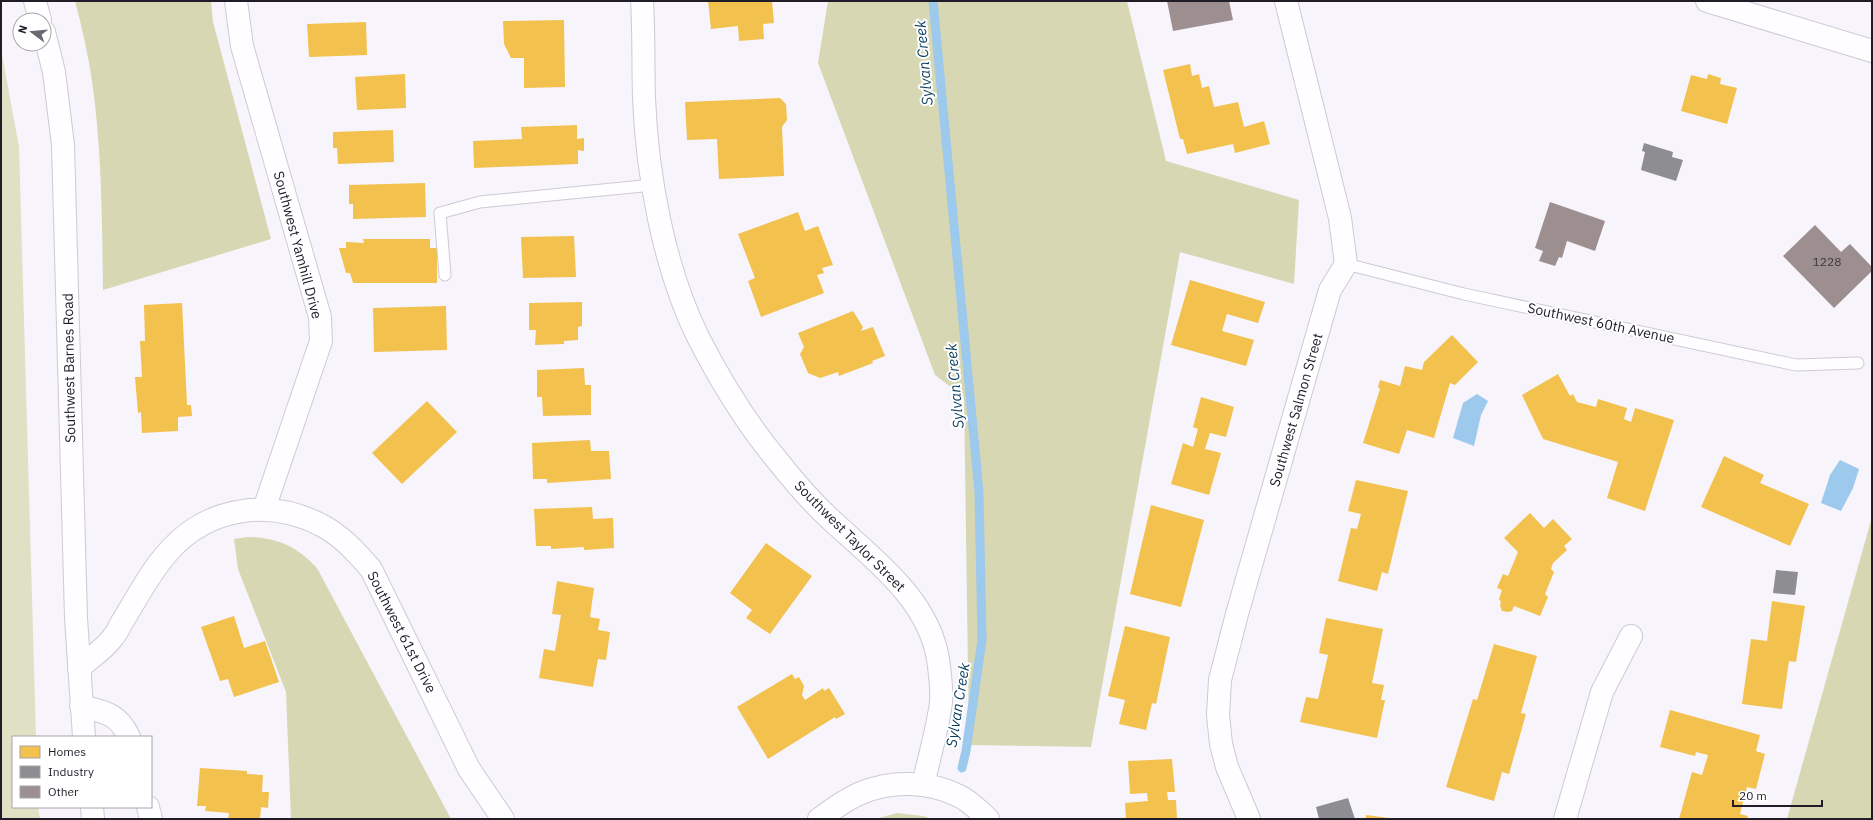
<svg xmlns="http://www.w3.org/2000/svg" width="1873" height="820" viewBox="0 0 1873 820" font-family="'IBM Plex Sans',sans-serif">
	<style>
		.green { fill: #dfe0c4 }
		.forest { fill: #d7d7b3 }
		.water { fill: #9dc9ed }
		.homes { fill: #f2c14e }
		.industry { fill: #8d8d92 }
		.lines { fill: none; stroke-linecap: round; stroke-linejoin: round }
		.stream { stroke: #9dc9ed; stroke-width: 9 }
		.building { fill: #9d8f90 }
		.service-casing { stroke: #cecad4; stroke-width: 13 }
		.minor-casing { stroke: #cecad4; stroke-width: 24 }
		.tertiary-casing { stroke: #cecad4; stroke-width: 24 }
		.service { stroke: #fefdff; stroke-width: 11 }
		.minor { stroke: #fefdff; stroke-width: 22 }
		.tertiary { stroke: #fefdff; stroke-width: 22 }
		.labels { text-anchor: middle; stroke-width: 4; stroke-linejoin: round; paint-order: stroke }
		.number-label { font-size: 12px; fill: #3f3942 }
		.street-label { font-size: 14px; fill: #201c28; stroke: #fff }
		.water-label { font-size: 15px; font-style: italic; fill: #0a3f5d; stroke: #fff }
	</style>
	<rect width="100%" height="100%" fill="#f7f4fc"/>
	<path class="green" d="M1 49 19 147 36 737H13V807H38L40 819H1Z"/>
	<g class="forest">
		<path d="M75 1H211L213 22 271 239 103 290C102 220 102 151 92 81 88 54 82 27 75 1Z"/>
		<path d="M828 1H1127L1166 161 1299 200 1294 284 1180 252 1091 747 968 745 969 738 964 397 935 375 818 63Z"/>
		<path d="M1872 517V819H1787Z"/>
		<path d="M247 537C276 537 297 546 317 568L451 819H291L286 692 238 569 234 539Z"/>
		<path d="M897 813 923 816 933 819H875Z"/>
	</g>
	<g class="water">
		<path d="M1477 394 1488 401 1481 415 1474 446 1453 438 1463 403Z"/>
		<path d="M1840 460 1859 469 1853 488 1841 511 1821 503 1830 475Z"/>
	</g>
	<g class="homes">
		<path d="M708 1H772L774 23 763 24 764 39 739 41 738 26 711 29Z"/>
		<path d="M564 20 565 87 524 88V58H511L504 44 503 21Z"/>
		<path d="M366 22 367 55 309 57 307 24Z"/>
		<path d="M1190 64 1192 76 1199 74 1202 88 1209 86 1214 107 1238 102 1244 127 1264 121 1270 144 1235 153 1233 144 1187 154 1183 139H1180L1163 70Z"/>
		<path d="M405 74 406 108 357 110 355 77Z"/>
		<path d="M1708 74 1721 78 1720 84 1737 88 1727 124 1681 111 1691 75 1707 79Z"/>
		<path d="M780 98 786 104 787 120 782 127 784 176 719 179 717 139 687 140 685 102Z"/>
		<path d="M577 125V139L584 138V151L578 150V164L474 168 473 141 522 139 521 127Z"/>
		<path d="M393 130 394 162 338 164 337 148H333V132Z"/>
		<path d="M425 183 426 217 353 219V204H349V185Z"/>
		<path d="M798 212 805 231 818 226 833 265 822 268 824 273 817 275 824 293 761 317 748 281 755 278 738 234Z"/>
		<path d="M574 236 576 277 523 278 521 237Z"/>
		<path d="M363 239H430V248H437V283H353L350 273H346L339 248H346V242L364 243Z"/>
		<path d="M1190 280 1265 302 1258 323 1227 314 1222 331 1254 340 1246 366 1171 345Z"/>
		<path d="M582 302V326L578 327V340L564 341V344L535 345 536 330H529V303Z"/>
		<path d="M182 303 187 405H191L192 416 178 417V431L142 433 141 412 138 413 135 377H142L140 341H145L144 305Z"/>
		<path d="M446 306 447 350 374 352 373 308Z"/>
		<path d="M853 311 863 327 861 331 873 327 885 356 872 361 873 363 839 376 838 372 820 378 808 373 800 354 804 347 798 333Z"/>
		<path d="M1452 335 1478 362 1455 385 1450 383 1434 438 1407 430 1399 454 1363 443 1380 389 1378 387 1380 380 1400 386 1405 366 1422 370 1424 362Z"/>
		<path d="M584 368 585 385H591V415L543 416 542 397H537V370Z"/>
		<path d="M1558 374 1570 396 1573 394 1577 402 1596 407 1598 399 1627 408 1624 419 1631 422 1635 408 1674 420 1645 511 1607 498 1618 462 1543 439 1522 395Z"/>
		<path d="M1201 397 1234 407 1226 437 1210 433 1205 449 1221 453 1209 495 1171 484 1183 443 1193 447 1198 429 1193 427Z"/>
		<path d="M427 401 457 432 402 484 372 453Z"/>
		<path d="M590 440 591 451H609L611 479 547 483V479H533L532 443Z"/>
		<path d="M1724 456 1764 475 1760 483 1809 504 1790 546 1701 507Z"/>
		<path d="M1356 480 1408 491 1388 574 1382 572 1377 591 1338 581 1351 528 1357 529 1361 514 1348 511Z"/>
		<path d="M1151 505 1204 520 1181 607 1130 594Z"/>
		<path d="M592 507 593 519 613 518 614 548 584 550V547L551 549V546H536L534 509Z"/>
		<path d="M1530 513 1544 528 1553 519 1572 539 1564 546 1567 550 1553 563 1551 569 1554 572 1545 594 1548 597 1540 616 1514 606 1512 611 1508 612 1502 611 1500 605 1501 602 1499 599 1502 590 1497 588 1503 574 1508 576 1518 552 1504 538Z"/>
		<path d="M766 543 812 576 770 634 746 618 752 610 730 593Z"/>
		<path d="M557 581 594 588 590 617 600 619 598 630 610 632 606 660 598 659 593 687 539 678 544 649 555 651 561 615 552 614Z"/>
		<path d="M1772 601 1805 606 1796 662 1789 661 1782 709 1742 704 1751 639 1767 641Z"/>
		<path d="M234 616 244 648 265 641 279 682 234 697 228 679 220 681 201 627Z"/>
		<path d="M1326 618 1383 629 1372 683 1384 685 1381 700H1385L1377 738 1300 722 1306 697 1318 699 1328 655 1319 653Z"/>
		<path d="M1125 626 1170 637 1156 704 1152 703 1146 730 1119 724 1125 700 1108 696Z"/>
		<path d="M1494 644 1537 656 1521 713 1526 714 1509 774 1502 772 1494 801 1446 787 1473 699 1477 700Z"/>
		<path d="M792 674 795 679 799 677 804 686 802 695 805 700 823 688 824 691 829 688 845 714 836 719 835 717 768 759 737 707Z"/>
		<path d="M1670 710 1760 735 1756 751 1765 754 1756 789 1747 787 1740 814 1748 816 1747 819H1679L1692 772 1702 775 1708 755 1696 752 1695 756 1660 747Z"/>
		<path d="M1172 759 1175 792H1167L1168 800H1176L1177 819H1126L1125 803 1148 801 1147 793 1130 794 1128 761Z"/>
		<path d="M200 768 247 771V774L263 775 262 792H269L268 808 261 807 260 819H228L229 813 205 811 206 806H197Z"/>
		<path d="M1366 815 1389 818V819H1366Z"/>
	</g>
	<g class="industry">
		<path d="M1644 143 1673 152 1672 157 1683 160 1676 181 1641 170 1645 152 1642 151Z"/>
		<path d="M1776 570 1798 572 1795 595 1773 593Z"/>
		<path d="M1348 798 1355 819H1319L1316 807Z"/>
	</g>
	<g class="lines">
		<path class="stream" d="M933 1 979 492 982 640 966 751 962 768"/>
	</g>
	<g class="building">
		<path d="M1167 1H1229L1233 20 1173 31Z"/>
		<path d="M1550 202 1605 221 1595 251 1567 241 1562 258 1559 257 1555 266 1539 261 1543 251 1535 248Z"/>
		<path d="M1815 225 1841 252 1850 244 1872 267V271L1834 308 1783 256Z"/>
	</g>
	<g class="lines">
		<defs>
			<g id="service">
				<path d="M1346 264 1464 294 1796 365 1858 363"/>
				<path d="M445 275 440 213 480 202 653 185"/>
			</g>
			<g id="minor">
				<path d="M236 1 242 46 320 317 321 341 264 509"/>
				<path d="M642 1C644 33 643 66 644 98 647 175 664 268 698 337 720 380 746 423 777 460 792 479 809 499 827 516 870 557 928 597 938 659 940 673 942 690 941 703 937 731 929 758 923 785"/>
				<path d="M1707 1 1872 51"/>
				<path d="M81 706C104 712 118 713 129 737"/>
				<path d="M148 807 151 819"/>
				<path d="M1249 819 1227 767 1221 744 1218 715 1220 680 1237 614 1330 290 1346 264 1340 218 1286 1"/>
				<path d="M1565 819 1602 692 1631 636"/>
			</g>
			<g id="tertiary">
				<path d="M35 1 40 20"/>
				<path d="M44 32 54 72 63 145 76 618 84 737"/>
				<path d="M79 668C90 658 105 649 113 637 117 633 119 627 122 622 137 598 150 572 169 551 208 507 270 498 321 525 341 535 357 553 371 569L469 769 503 819"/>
				<path d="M92 807 93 819"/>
				<path d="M819 819C832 810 846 799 861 793 892 780 929 781 959 796 970 801 979 811 988 819"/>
			</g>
		</defs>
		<use href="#service" class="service-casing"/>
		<use href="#minor" class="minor-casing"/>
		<use href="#tertiary" class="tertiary-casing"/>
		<use href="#service" class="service"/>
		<use href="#minor" class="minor"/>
		<use href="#tertiary" class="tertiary"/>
	</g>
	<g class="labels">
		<g class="number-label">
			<text x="1827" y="266">1228</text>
		</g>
		<g class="street-label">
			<text transform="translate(298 245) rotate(75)" y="5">Southwest Yamhill Drive</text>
			<text transform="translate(1601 323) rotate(12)" y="5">Southwest 60th Avenue</text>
			<text transform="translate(69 368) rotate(-91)" y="5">Southwest Barnes Road</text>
			<text transform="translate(1296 410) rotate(-74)" y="5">Southwest Salmon Street</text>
			<text transform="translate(850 536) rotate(45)" y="5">Southwest Taylor Street</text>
			<text transform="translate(402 632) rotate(63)" y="5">Southwest 61st Drive</text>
		</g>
		<g class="water-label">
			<text transform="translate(924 63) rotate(-95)" y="5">Sylvan Creek</text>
			<text transform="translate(955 386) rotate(-95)" y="5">Sylvan Creek</text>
			<text transform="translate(958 705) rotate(-81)" y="5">Sylvan Creek</text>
		</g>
	</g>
	<rect width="1873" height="820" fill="none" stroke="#201c28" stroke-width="4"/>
	<rect x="12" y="736" width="140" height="72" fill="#ffffff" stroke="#a6a4a9"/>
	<rect x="20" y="746" width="20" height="12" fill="#f2c14e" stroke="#a6a4a9"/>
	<text x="48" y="756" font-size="12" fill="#201c28">Homes</text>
	<rect x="20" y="766" width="20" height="12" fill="#8d8d92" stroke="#a6a4a9"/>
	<text x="48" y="776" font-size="12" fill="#201c28">Industry</text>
	<rect x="20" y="786" width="20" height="12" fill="#9d8f90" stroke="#a6a4a9"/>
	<text x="48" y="796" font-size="12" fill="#201c28">Other</text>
	<g transform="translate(32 32) rotate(286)"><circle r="19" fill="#ffffff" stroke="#a6a4a9"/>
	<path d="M0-3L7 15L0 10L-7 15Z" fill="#6b6872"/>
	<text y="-6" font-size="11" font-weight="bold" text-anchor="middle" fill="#201c28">N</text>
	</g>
	<path d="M1733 800v6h89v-6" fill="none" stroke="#201c28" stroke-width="2"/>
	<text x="1739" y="800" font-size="12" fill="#201c28" stroke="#ffffff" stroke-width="3" paint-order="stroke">20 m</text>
</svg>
